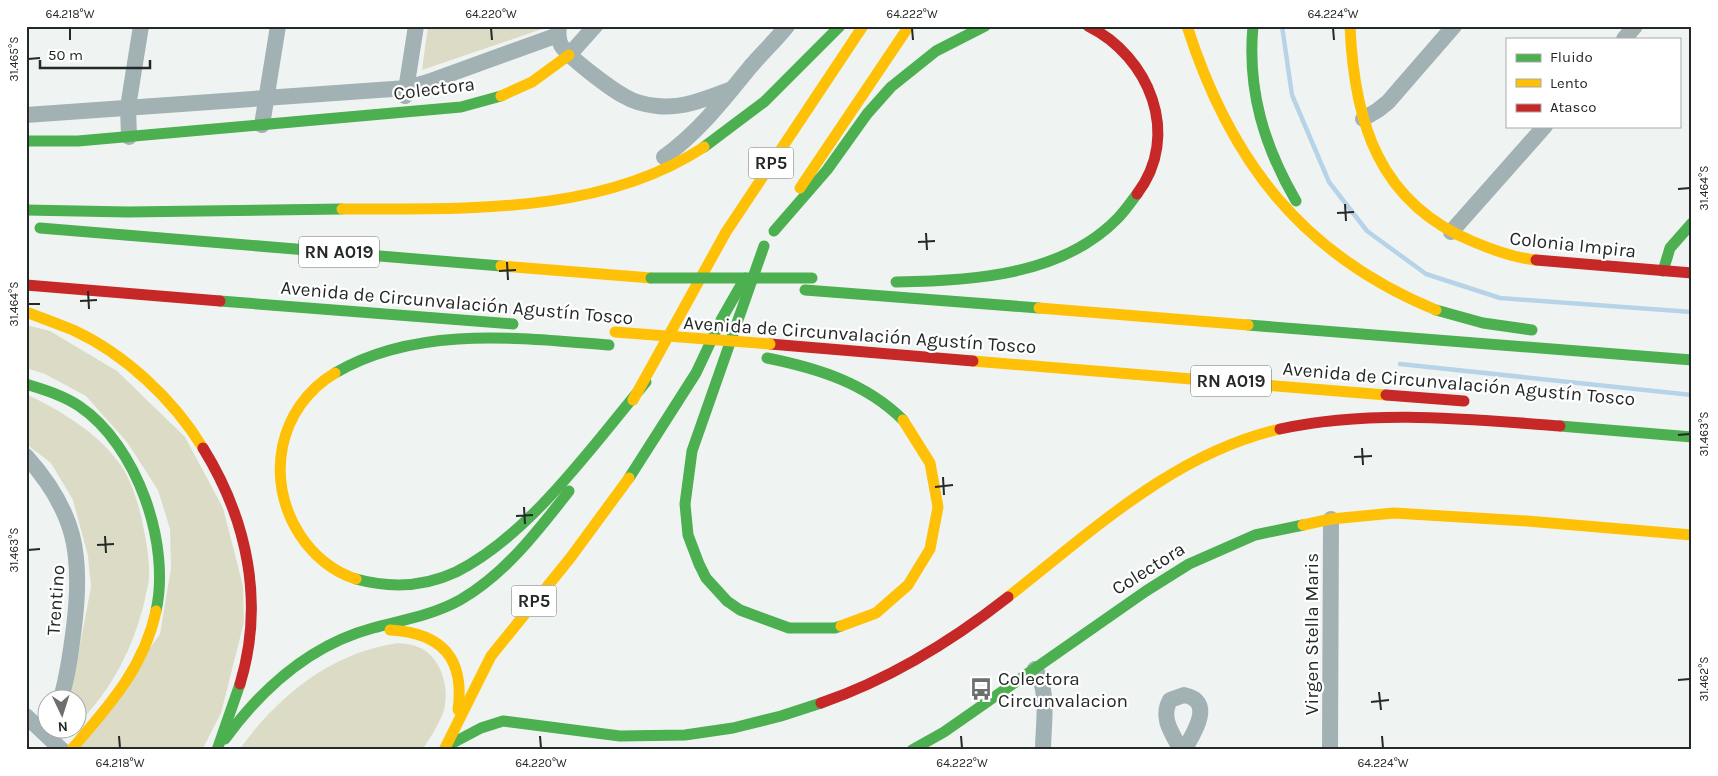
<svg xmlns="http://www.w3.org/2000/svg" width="1718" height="776" viewBox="0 0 1718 776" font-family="Karla,sans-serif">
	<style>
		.green { fill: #dbdbc6 }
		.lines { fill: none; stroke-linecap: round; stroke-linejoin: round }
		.stream { stroke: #b7d3e8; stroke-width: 4.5 }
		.street { stroke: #a2b1b3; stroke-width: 16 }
		.fast { stroke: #4caf50; stroke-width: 11 }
		.slow { stroke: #ffc107; stroke-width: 11 }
		.jam { stroke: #c62828; stroke-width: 11 }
		.fast-bridge { stroke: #4caf50; stroke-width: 11 }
		.slow-bridge { stroke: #ffc107; stroke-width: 11 }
		.ticks { fill: none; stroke: #242826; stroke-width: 2 }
		.labels { text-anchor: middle; stroke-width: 4.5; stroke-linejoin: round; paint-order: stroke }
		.shield { fill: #fff; stroke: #666867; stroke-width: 1 }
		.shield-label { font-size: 18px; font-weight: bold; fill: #242826 }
		.street-label { font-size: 19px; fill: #242826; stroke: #fff }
		.poi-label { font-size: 19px; fill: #242826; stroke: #fff; text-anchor: start }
		.neatline { fill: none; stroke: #242826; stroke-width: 2 }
		.ticks-label { font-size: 12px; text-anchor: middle; fill: #242826 }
	</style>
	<rect width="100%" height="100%" fill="#eff4f2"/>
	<g class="green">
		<path d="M428 26H545V28L422 70Z"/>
		<path d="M26 325 50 331 117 371 185 437 223 508 243 586 244 622 221 713 202 750H78L160 634 171 568 170 529 158 490 127 442 86 396 45 374 26 368Z"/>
		<path d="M26 394C61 411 97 432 120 464 130 478 137 499 141 516 145 535 150 557 149 577 149 584 146 592 145 599 134 647 112 689 78 724V698H70L91 587 88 556 73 500 51 463 26 444Z"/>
		<path d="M398 643C407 644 416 645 424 650 443 662 450 692 443 713 438 726 430 738 422 750H239C278 696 330 653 398 643Z"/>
	</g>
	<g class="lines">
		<g class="stream">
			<path d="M1282 26 1292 95 1329 182 1367 231 1426 274 1500 298 1692 312"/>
			<path d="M1400 364 1692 395"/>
		</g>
		<g class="street">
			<path d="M559 26C558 33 558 39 561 45 568 57 611 89 624 96 634 102 646 105 657 106 683 109 708 98 732 89"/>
			<path d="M1624 39 1635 26"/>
			<path d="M569 55 595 26"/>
			<path d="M405 96 416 26"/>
			<path d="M26 115 407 88 428 82 558 35"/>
			<path d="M1363 119 1378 110 1388 102 1454 26"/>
			<path d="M262 125 278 26"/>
			<path d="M129 137 128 107 141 26"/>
			<path d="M664 157C700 131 724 99 751 66 763 52 776 40 787 26"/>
			<path d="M1451 232 1545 126"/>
			<path d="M26 456C76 512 83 555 74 627 71 651 68 675 61 698"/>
			<path d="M1035 669C1050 691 1043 725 1043 750"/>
			<path d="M26 716 62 750"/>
			<path d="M1181 750C1172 733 1160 718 1170 700L1184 695C1215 701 1194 733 1184 750"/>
			<path d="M1330 750 1331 519"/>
		</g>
		<g class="fast">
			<path d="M1253 26C1247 90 1264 146 1296 201"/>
			<path d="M26 141H78L461 107 501 96"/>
			<path d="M704 147 764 102 840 26"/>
			<path d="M26 210 128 212 342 209"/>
			<path d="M40 228 501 266"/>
			<path d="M774 231 827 170 867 114 891 87 936 51 985 26"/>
			<path d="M764 246 692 451 685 504 688 535 699 564 706 578 727 601 740 610 789 628H835L841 626"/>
			<path d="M1663 271 1670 248 1692 223"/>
			<path d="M896 282C971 281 1062 276 1118 218 1125 211 1131 202 1137 194"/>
			<path d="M805 290 1039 308"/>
			<path d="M220 301 513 324"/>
			<path d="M1436 310 1483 323 1532 330"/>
			<path d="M1248 325 1692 360"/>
			<path d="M767 358C817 368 866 383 903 420"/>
			<path d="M335 373C417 325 519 338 609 345"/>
			<path d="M26 384C44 390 63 395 79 406 137 445 171 544 156 611"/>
			<path d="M1560 426 1692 437"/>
			<path d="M629 478 696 373 721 320 745 278"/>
			<path d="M356 579C389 588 424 587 456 572 530 535 593 445 646 382"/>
			<path d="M225 739C263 687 310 645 373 628 403 620 433 615 460 600 505 574 537 532 569 491"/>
			<path d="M447 746 481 728 503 721 620 736 685 735 733 728 781 716 821 703"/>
			<path d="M217 750 240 684"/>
			<path d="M912 750 944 732 1146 591 1189 564 1255 535 1303 525"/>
		</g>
		<g class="slow">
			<path d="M1187 26C1230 161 1302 255 1436 310"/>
			<path d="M1350 26C1354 121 1378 203 1474 242 1493 250 1515 258 1536 260"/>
			<path d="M501 96 532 82 569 55"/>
			<path d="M800 188 909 26"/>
			<path d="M342 209C463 208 599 216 704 147"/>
			<path d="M501 266 651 278"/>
			<path d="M1039 308 1248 325"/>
			<path d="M26 312C42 318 58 324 73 330 125 354 173 399 203 448"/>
			<path d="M973 361 1386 395"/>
			<path d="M335 373C278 407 264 480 300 535 313 555 333 572 356 579"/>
			<path d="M633 400 726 232 863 26"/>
			<path d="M1303 525 1331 519 1394 513 1527 521 1692 535"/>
			<path d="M1008 597C1091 532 1174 453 1280 429"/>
			<path d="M841 626 876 613 908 585 930 549 938 507 930 463 903 420"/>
			<path d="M390 630C442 633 465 658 458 710"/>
			<path d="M71 750C108 707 144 668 156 611"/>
			<path d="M444 750 491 656 571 557 629 478"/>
		</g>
		<g class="jam">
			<path d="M1088 26C1149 56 1182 135 1137 194"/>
			<path d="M1536 260 1692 273"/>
			<path d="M26 285 220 301"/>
			<path d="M770 344 973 361"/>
			<path d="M1386 395 1464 401"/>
			<path d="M1280 429C1371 409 1467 419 1560 426"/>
			<path d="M203 448C247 519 265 602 240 684"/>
			<path d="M821 703C888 680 952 641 1008 597"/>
		</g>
		<path class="fast-bridge" d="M651 278H812"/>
		<path class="slow-bridge" d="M615 332 770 344"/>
	</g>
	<path class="ticks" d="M70 28V40M491 28 492 40M912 28 913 40M1333 28 1334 40M28 59 40 58M1678 189 1690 188M1345 204 1346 221M1337 213 1354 212M926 233 927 250M918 242 935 241M507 262 508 280M499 271 516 270M88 291 89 309M80 301 97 300M28 304H40M1678 435 1690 434M1362 448 1363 465M1354 457 1372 456M943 477 944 495M935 487 953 485M524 507 525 524M516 516 533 515M105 536 106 553M97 545 114 544M28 550 40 549M1678 680 1690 679M1379 692 1381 710M1371 702 1389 700M119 736 120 748M540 736 541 748M961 736 962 748M1382 736 1383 748"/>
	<defs>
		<symbol id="bus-bare" viewBox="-9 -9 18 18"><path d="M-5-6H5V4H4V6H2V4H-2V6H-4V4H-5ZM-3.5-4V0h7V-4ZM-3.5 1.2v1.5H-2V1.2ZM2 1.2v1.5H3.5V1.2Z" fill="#6b6f6d" stroke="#fff" stroke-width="2.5" paint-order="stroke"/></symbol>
	</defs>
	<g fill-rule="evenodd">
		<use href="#bus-bare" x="965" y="673" width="32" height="32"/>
	</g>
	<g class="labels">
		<g class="shield">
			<rect x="748.5" y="147.5" width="45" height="31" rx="4"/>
			<rect x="299" y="236.5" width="80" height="31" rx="4"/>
			<rect x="1191" y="365.5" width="80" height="31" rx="4"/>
			<rect x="511.5" y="585.5" width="45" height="31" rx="4"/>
		</g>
		<g class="shield-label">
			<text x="771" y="169">RP5</text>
			<text x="339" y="258">RN A019</text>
			<text x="1231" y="387">RN A019</text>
			<text x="534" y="607">RP5</text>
		</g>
		<g class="street-label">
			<text transform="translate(434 88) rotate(-7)" y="7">Colectora</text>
			<text transform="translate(1573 244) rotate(6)" y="7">Colonia Impira</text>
			<text transform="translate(457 302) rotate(5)" y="7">Avenida de Circunvalación Agustín Tosco</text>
			<text transform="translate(860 334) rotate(4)" y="7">Avenida de Circunvalación Agustín Tosco</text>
			<text transform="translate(1459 383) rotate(5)" y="7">Avenida de Circunvalación Agustín Tosco</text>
			<text transform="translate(1148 568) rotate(-32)" y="7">Colectora</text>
			<text transform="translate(55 600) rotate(-86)" y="7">Trentino</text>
			<text transform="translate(1311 634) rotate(-90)" y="7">Virgen Stella Maris</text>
		</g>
		<g class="poi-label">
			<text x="998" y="685">Colectora<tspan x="998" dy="22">Circunvalacion</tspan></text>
		</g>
	</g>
	<rect width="1718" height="776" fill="none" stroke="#ffffff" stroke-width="55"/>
	<rect x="1506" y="38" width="175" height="90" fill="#ffffff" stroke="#a7a9a8"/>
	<rect x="1516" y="54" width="25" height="8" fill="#4caf50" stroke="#a7a9a8"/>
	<text x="1550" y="62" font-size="15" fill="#242826">Fluido</text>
	<rect x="1516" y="79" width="25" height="8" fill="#ffc107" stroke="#a7a9a8"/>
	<text x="1550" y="88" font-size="15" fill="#242826">Lento</text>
	<rect x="1516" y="104" width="25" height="8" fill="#c62828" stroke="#a7a9a8"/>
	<text x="1550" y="112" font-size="15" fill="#242826">Atasco</text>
	<g transform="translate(62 714) rotate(176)"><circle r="24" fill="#ffffff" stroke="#a7a9a8"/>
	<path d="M0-4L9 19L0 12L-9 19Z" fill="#6b6f6d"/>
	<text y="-8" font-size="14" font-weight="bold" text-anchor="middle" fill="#242826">N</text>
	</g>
	<path d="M40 60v8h110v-8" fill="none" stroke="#242826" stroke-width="2.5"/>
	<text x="48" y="60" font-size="15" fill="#242826" stroke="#ffffff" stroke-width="4" paint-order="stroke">50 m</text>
	<rect x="28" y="28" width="1662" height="720" class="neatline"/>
	<g class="ticks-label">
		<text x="70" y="18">64.218°W</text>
		<text x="491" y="18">64.220°W</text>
		<text x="912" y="18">64.222°W</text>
		<text x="1333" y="18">64.224°W</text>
		<text transform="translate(14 59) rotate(-90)" y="4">31.465°S</text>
		<text transform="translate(1704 188) rotate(-90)" y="4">31.464°S</text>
		<text transform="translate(14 304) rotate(-90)" y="4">31.464°S</text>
		<text transform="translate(1704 434) rotate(-90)" y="4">31.463°S</text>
		<text transform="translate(14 550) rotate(-90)" y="4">31.463°S</text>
		<text transform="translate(1704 679) rotate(-90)" y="4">31.462°S</text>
		<text x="120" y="767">64.218°W</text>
		<text x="541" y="767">64.220°W</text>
		<text x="962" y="767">64.222°W</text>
		<text x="1383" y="767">64.224°W</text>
	</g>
</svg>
